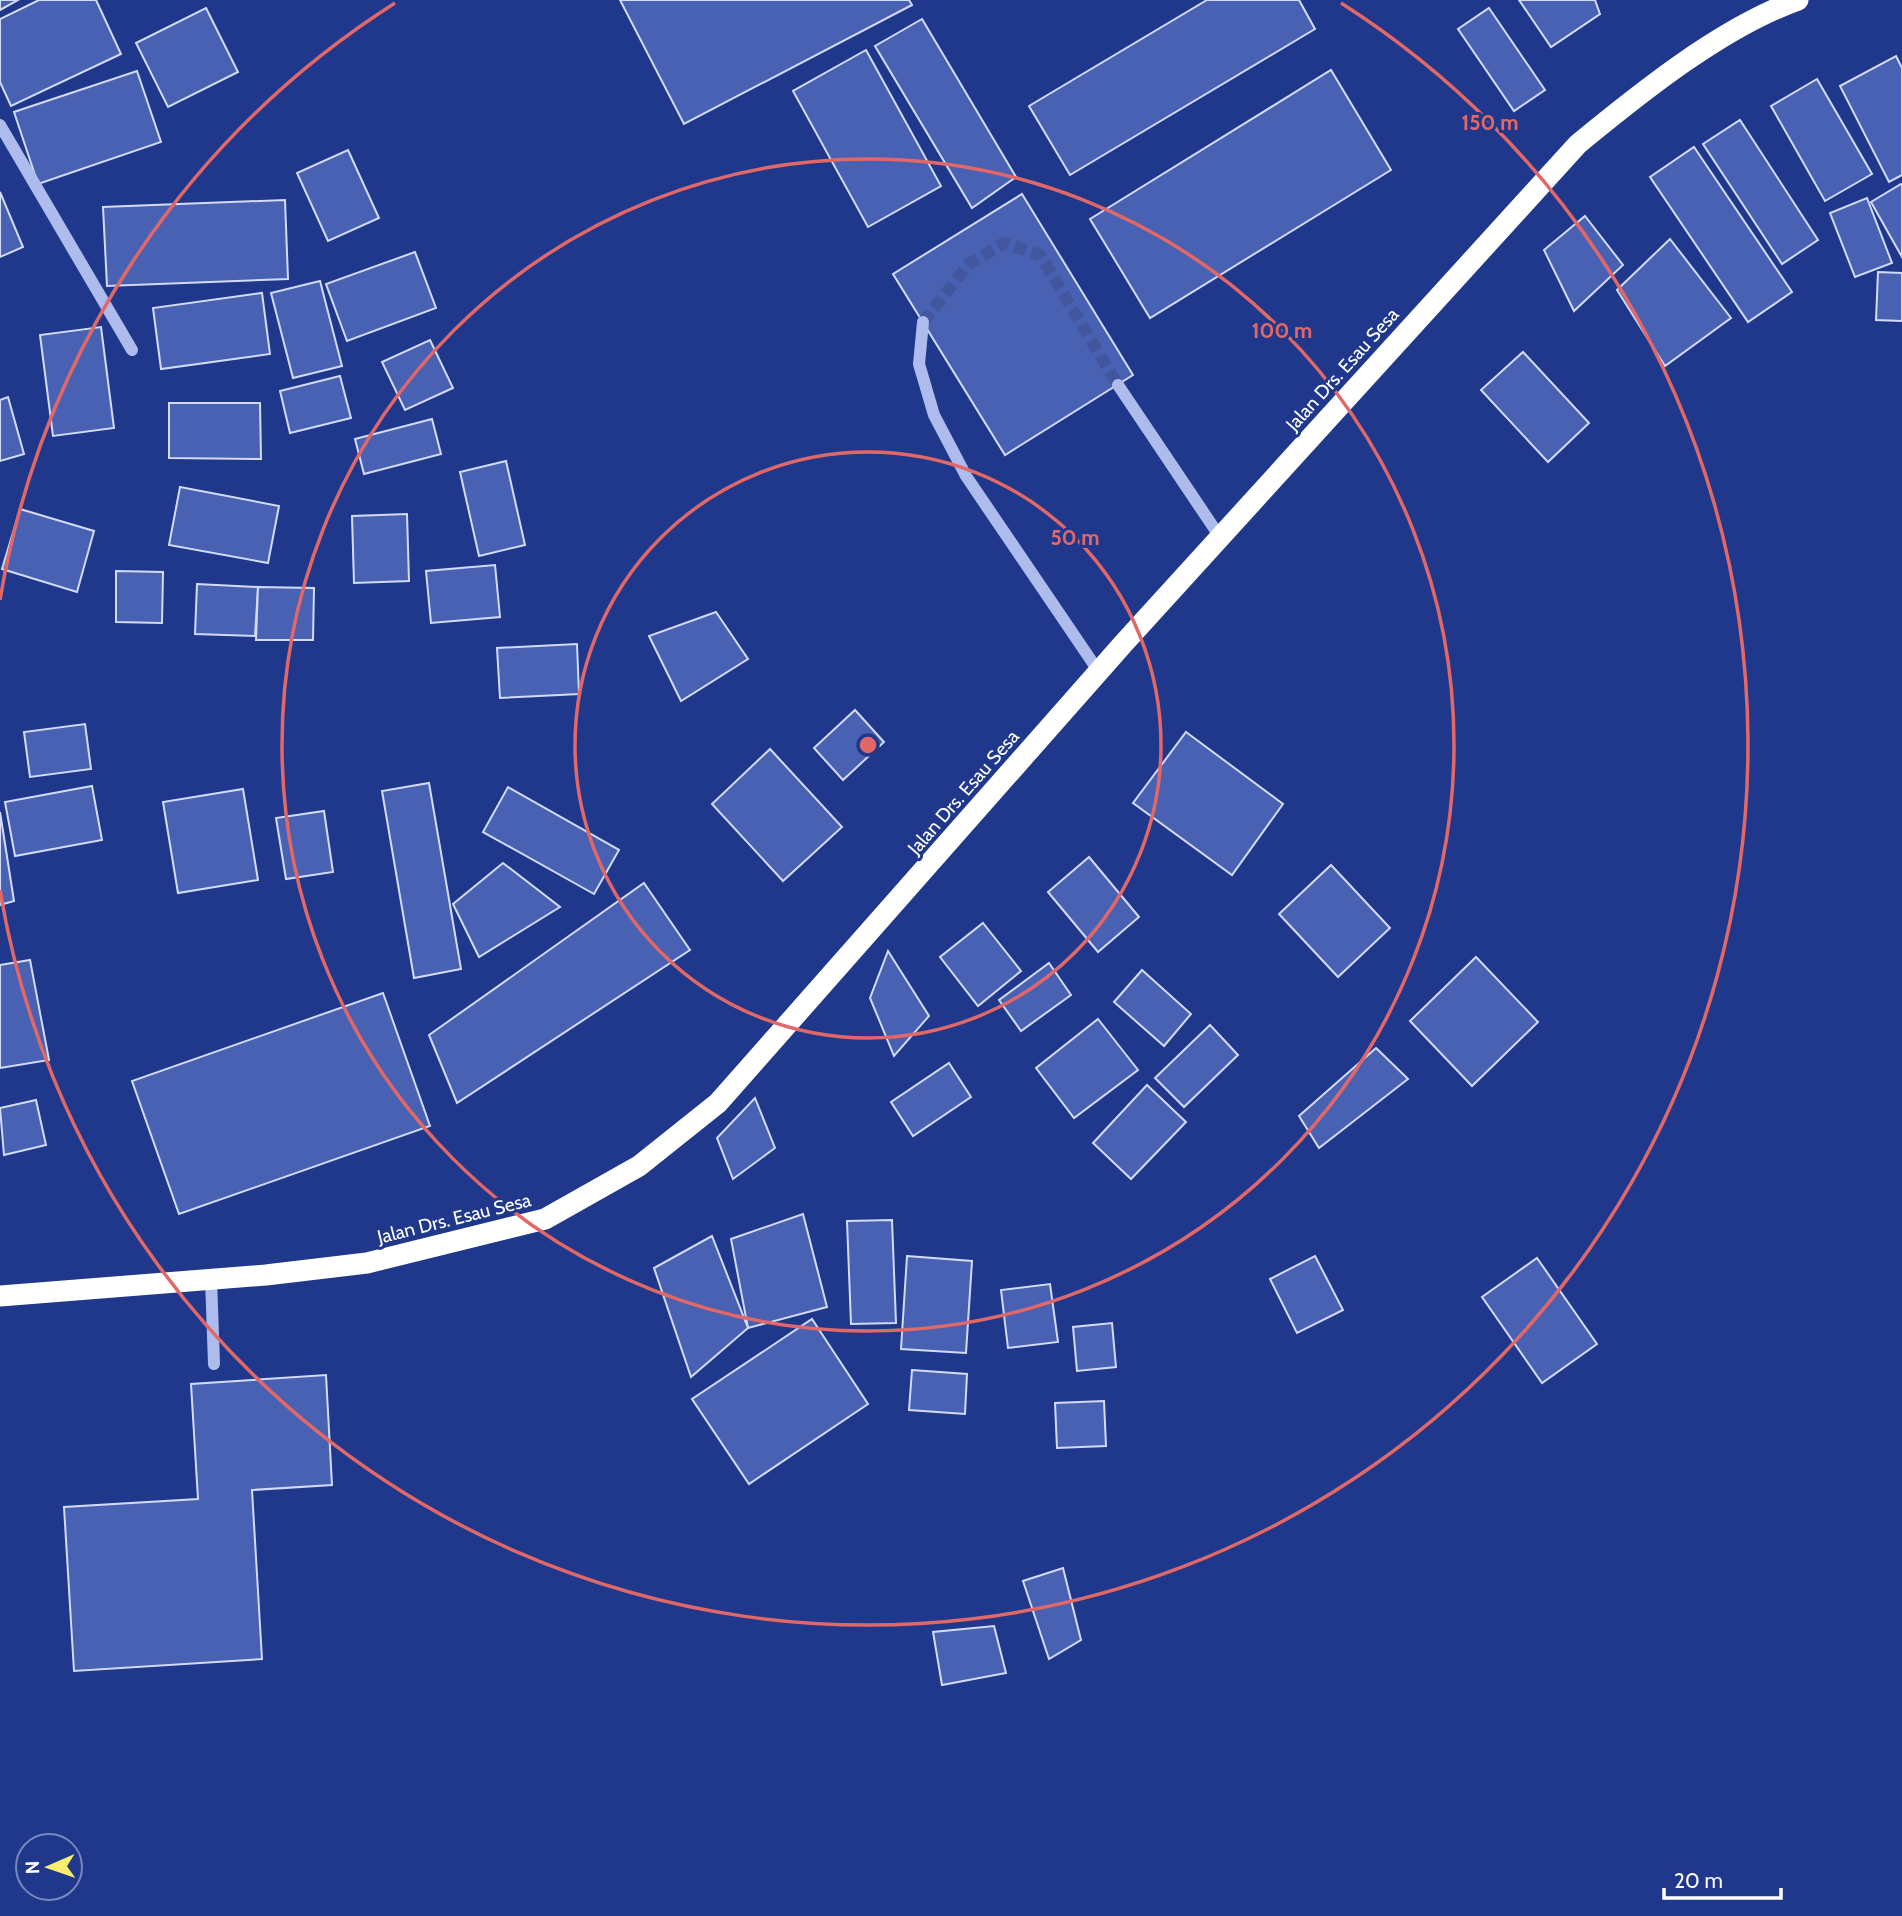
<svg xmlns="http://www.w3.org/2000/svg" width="1902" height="1916" viewBox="0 0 1902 1916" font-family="Cabin,sans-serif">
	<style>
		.building { fill: #4961b3; stroke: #d2dbf9; stroke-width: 2 }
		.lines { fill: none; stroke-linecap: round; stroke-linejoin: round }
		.minor-tunnel { stroke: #41569d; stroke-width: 12; stroke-dasharray: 12 6; stroke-linecap: butt }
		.minor { stroke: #adbcec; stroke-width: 12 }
		.highway { stroke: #fff; stroke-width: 21 }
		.ring { fill: none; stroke: #e26868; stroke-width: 3.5 }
		.labels { text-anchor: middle; stroke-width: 6; stroke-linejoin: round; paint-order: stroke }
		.street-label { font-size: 19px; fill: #fff; stroke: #20388c }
		.centre { fill: #e26868; stroke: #20388c; stroke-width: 3.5 }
		.ring-label { font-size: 21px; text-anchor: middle; font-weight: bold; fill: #e26868; stroke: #20388c; stroke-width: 6; stroke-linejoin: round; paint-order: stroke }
	</style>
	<rect width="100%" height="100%" fill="#20388c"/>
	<g class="building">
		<path d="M0 0H18L0 10Z"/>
		<path d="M39 0H96L121 54 11 106 0 82V19Z"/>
		<path d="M620 0H909L912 5 684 124Z"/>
		<path d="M1207 0H1299L1315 29 1070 175 1029 106Z"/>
		<path d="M1519 0H1595L1600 14 1551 47Z"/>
		<path d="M206 8 238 72 168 107 136 43Z"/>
		<path d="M1489 8 1545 90 1514 111 1458 29Z"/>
		<path d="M922 19 1016 177 972 208 875 46Z"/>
		<path d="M866 50 941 186 868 227 793 91Z"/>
		<path d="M1896 56 1902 68V175L1889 182 1840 86Z"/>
		<path d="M1331 70 1391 170 1150 318 1090 219Z"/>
		<path d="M137 71 161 142 38 184 14 112Z"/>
		<path d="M1817 79 1872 174 1825 201 1771 106Z"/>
		<path d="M1740 120 1818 240 1782 264 1703 144Z"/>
		<path d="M1694 147 1792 292 1748 322 1650 177Z"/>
		<path d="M348 150 379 218 328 241 297 173Z"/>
		<path d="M1901 184 1902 185V257L1871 202Z"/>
		<path d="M0 192 23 247 0 257Z"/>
		<path d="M1022 194 1133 375 1005 455 893 274Z"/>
		<path d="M1867 198 1892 263 1855 277 1830 213Z"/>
		<path d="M285 200 288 279 107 286 103 207Z"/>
		<path d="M1585 216 1623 265 1574 311 1544 250Z"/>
		<path d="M1670 239 1731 318 1665 366 1617 290Z"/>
		<path d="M415 252 436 308 347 341 326 284Z"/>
		<path d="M1878 272 1902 273V321L1876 320Z"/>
		<path d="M320 281 342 366 293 378 271 293Z"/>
		<path d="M262 293 270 354 161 369 153 308Z"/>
		<path d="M101 327 114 428 53 436 40 335Z"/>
		<path d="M430 340 453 388 405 410 382 362Z"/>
		<path d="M1523 352 1589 423 1548 462 1481 390Z"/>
		<path d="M340 376 351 418 290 433 280 391Z"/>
		<path d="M8 397 24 454 0 461V400Z"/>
		<path d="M169 403H260L261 459 169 458Z"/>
		<path d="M432 419 441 454 364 474 355 439Z"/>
		<path d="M506 461 525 545 479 556 460 472Z"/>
		<path d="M180 487 279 506 268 563 169 545Z"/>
		<path d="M20 509 94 531 77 592 2 569Z"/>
		<path d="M407 514 409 581 354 583 352 516Z"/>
		<path d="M495 565 500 617 431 623 426 571Z"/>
		<path d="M116 571 163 572 162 623 116 622Z"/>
		<path d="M197 584 258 587 255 636 195 634Z"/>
		<path d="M258 587 314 588 313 640H256Z"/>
		<path d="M716 612 748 659 681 701 649 636Z"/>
		<path d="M577 644 579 694 500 698 497 648Z"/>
		<path d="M855 710 884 742 843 780 814 748Z"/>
		<path d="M85 724 91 769 30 777 24 732Z"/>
		<path d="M1186 732 1283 804 1232 875 1133 803Z"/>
		<path d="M770 749 842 827 783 881 712 804Z"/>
		<path d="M429 783 461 969 414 978 382 791Z"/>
		<path d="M92 786 102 840 15 856 5 802Z"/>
		<path d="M508 787 619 850 594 894 483 832Z"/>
		<path d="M243 789 258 880 178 893 163 802Z"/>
		<path d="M324 811 333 872 286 879 276 818Z"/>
		<path d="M0 812 14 901 0 905Z"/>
		<path d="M1089 857 1139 917 1098 952 1048 892Z"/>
		<path d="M503 863 560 907 479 957 453 904Z"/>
		<path d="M1331 865 1390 928 1338 977 1279 914Z"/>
		<path d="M644 883 690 950 457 1103 429 1035Z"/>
		<path d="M983 923 1021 971 978 1006 940 957Z"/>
		<path d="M888 951 929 1016 894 1056 870 998Z"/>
		<path d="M1476 957 1538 1022 1472 1086 1410 1021Z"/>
		<path d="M30 960 49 1060 0 1068V965Z"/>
		<path d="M1049 963 1071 995 1021 1031 999 1000Z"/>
		<path d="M1142 970 1191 1014 1164 1046 1114 1002Z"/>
		<path d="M383 993 430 1126 179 1214 132 1081Z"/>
		<path d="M1098 1019 1138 1070 1074 1118 1036 1068Z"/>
		<path d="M1210 1025 1238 1055 1184 1107 1155 1078Z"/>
		<path d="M1376 1048 1408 1079 1319 1148 1299 1116Z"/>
		<path d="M949 1063 971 1097 913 1136 891 1102Z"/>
		<path d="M1147 1085 1186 1122 1131 1179 1093 1143Z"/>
		<path d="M755 1098 775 1148 733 1179 717 1138Z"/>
		<path d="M36 1100 46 1145 4 1155 0 1108Z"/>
		<path d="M803 1214 827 1307 748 1328 731 1239Z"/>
		<path d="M892 1220 896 1323 851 1324 847 1221Z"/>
		<path d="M712 1236 748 1328 691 1377 654 1268Z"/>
		<path d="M907 1256 972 1261 966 1353 901 1349Z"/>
		<path d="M1315 1256 1343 1310 1297 1333 1270 1279Z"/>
		<path d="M1537 1258 1597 1344 1542 1383 1482 1297Z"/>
		<path d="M1050 1284 1058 1342 1008 1348 1001 1290Z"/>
		<path d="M812 1319 868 1404 749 1484 692 1399Z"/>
		<path d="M1112 1323 1116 1367 1077 1371 1073 1327Z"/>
		<path d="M912 1370 967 1374 965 1414 909 1410Z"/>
		<path d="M326 1375 332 1485 252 1490 262 1659 74 1671 64 1507 198 1499 191 1384Z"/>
		<path d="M1104 1401 1106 1446 1057 1448 1055 1403Z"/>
		<path d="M1063 1568 1081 1640 1049 1659 1023 1581Z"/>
		<path d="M994 1626 1006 1673 942 1685 933 1632Z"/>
	</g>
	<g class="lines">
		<path class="minor-tunnel" d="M923 322 969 264 1004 243 1040 255 1118 385"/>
		<g class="minor">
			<path d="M0 125 132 350"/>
			<path d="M923 322 919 364 934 415 966 476 1099 672"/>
			<path d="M1118 385 1220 537"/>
			<path d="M211 1279 214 1364"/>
		</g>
		<path class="highway" d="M0 1296 266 1275 367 1263 545 1219 639 1166 718 1103 1123 644 1578 144C1640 93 1722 27 1798 0"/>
	</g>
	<g class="ring">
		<circle cx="868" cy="745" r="293"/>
		<circle cx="868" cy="745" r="586"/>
		<path d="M0 600A880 880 0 0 1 395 3M1341 3A880 880 0 1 1 0 890"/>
	</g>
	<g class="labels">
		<g class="street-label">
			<text transform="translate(1342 369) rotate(-48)" y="7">Jalan Drs. Esau Sesa</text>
			<text transform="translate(963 792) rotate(-49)" y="7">Jalan Drs. Esau Sesa</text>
			<text transform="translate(454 1218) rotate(-14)" y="7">Jalan Drs. Esau Sesa</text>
		</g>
	</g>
	<circle cx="868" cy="745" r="10" class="centre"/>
	<g class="ring-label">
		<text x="1490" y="130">150 m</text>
		<text x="1282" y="338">100 m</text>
		<text x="1075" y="545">50 m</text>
	</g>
	<g transform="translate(49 1867) rotate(268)"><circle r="33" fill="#20388c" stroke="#7988ba" stroke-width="2"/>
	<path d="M0-5L12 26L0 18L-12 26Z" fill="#f9ef6e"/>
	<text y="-10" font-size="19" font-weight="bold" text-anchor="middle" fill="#ffffff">N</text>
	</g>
	<path d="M1664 1888v10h117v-10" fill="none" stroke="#ffffff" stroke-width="3.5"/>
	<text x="1674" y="1888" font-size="21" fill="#ffffff" stroke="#20388c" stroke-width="5" paint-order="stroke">20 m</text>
</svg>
